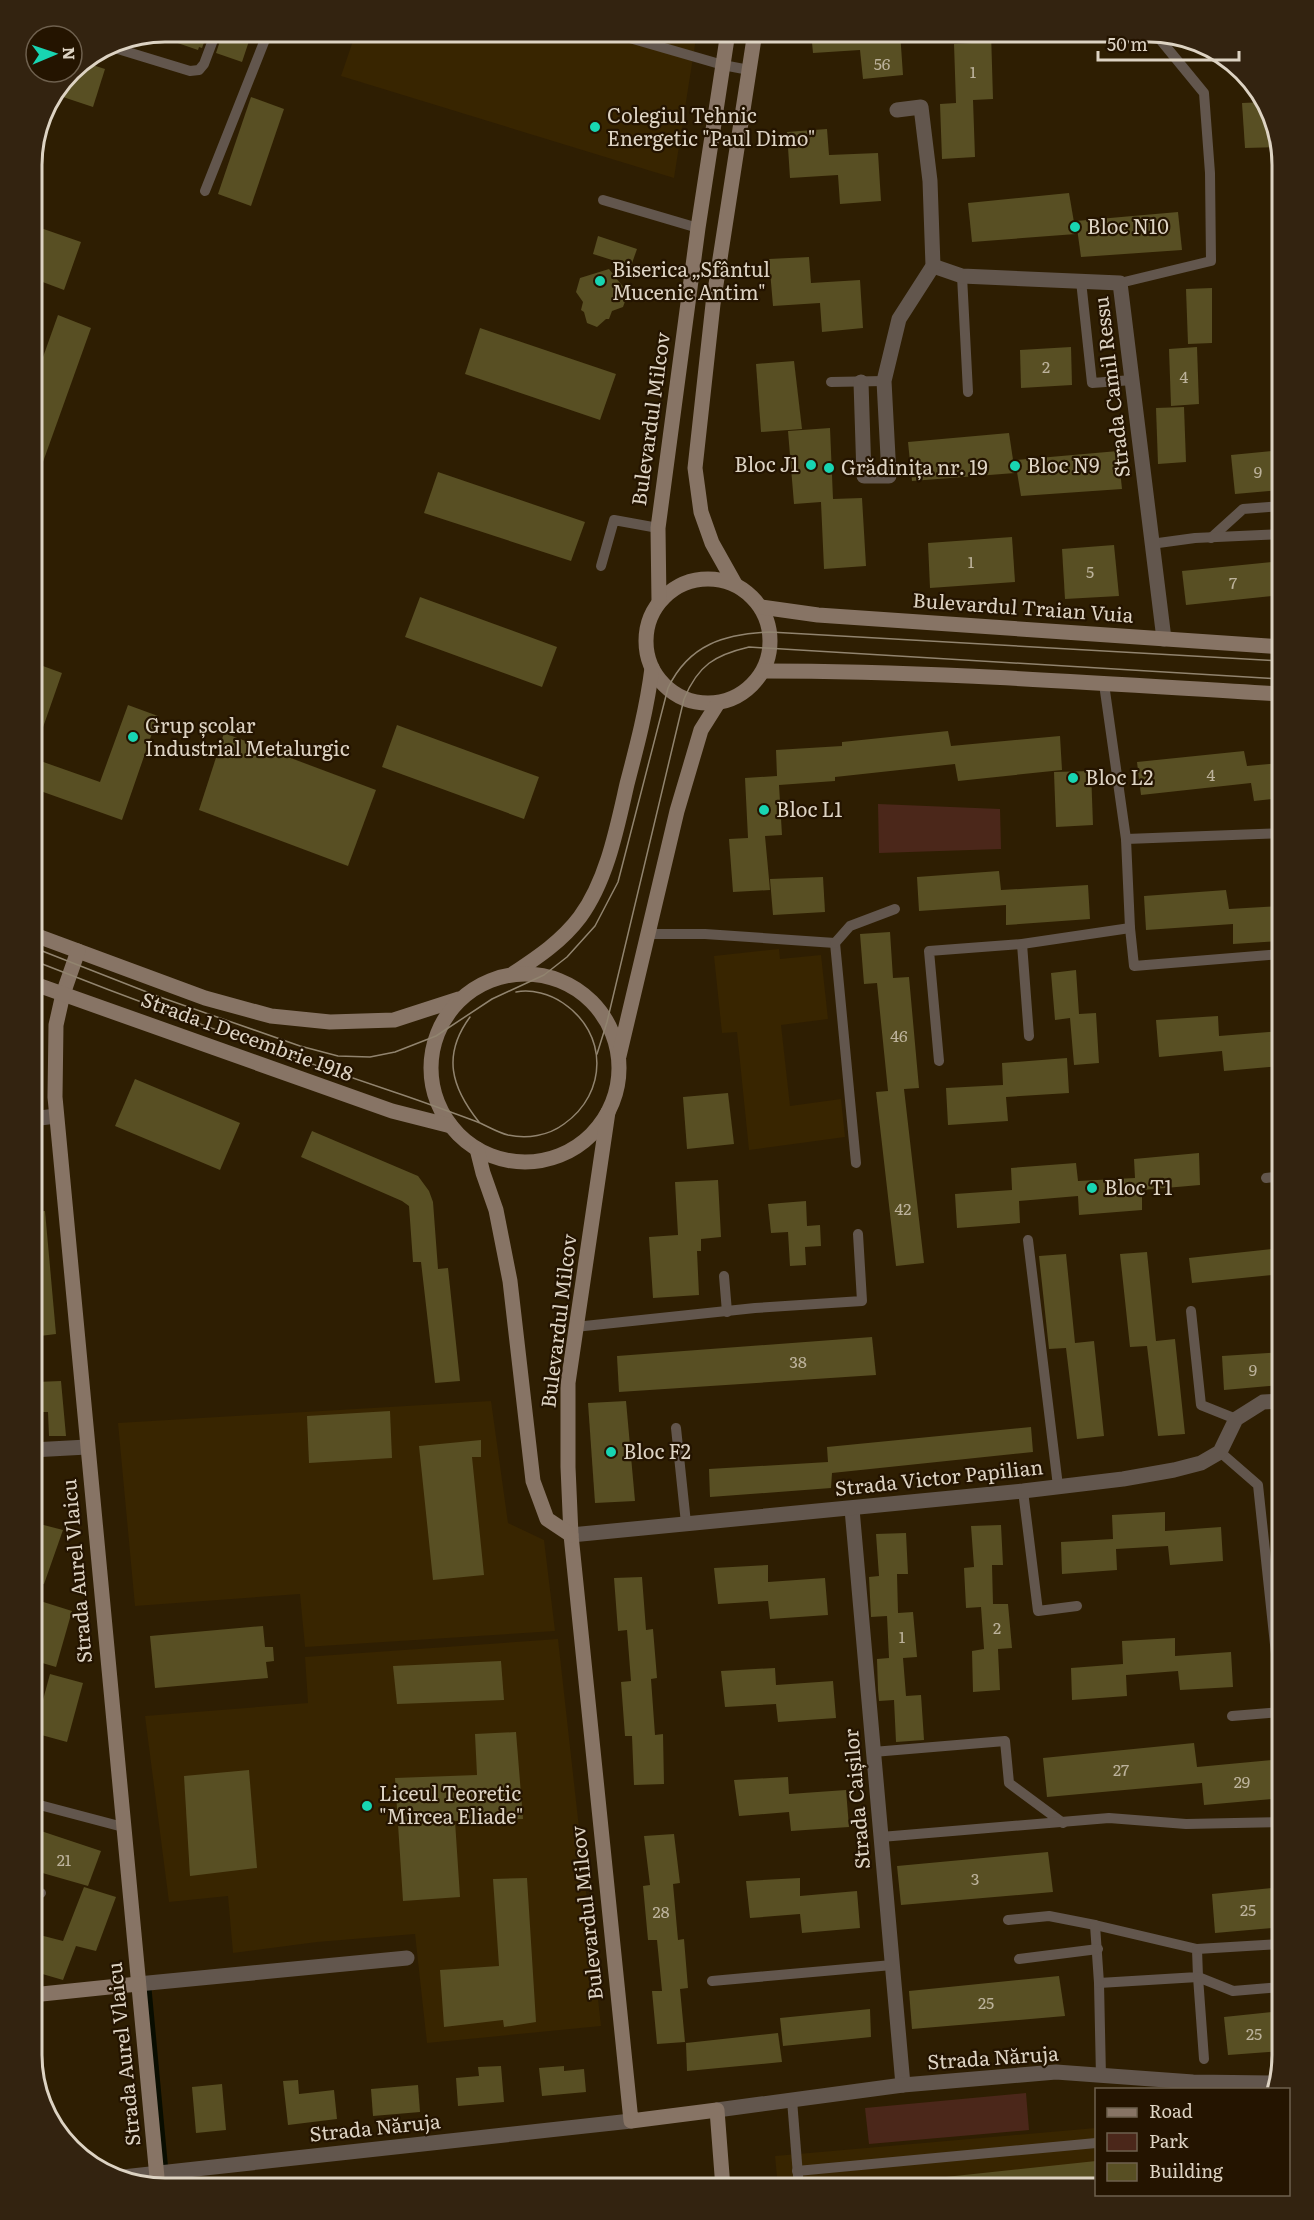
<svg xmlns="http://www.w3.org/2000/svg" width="1314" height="2220" viewBox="0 0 1314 2220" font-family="Literata,serif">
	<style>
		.built { fill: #382500 }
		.green { fill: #4b271a }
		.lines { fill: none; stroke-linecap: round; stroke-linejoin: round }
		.stream { stroke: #090d00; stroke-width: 6 }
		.building { fill: #584f23 }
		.lane { stroke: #62564d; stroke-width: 10 }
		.street { stroke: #62564d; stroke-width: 15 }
		.secondary { stroke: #877465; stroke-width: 15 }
		.tram { stroke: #91846f; stroke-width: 1.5 }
		.poi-dot { fill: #18d5b2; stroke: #241400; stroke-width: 2 }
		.labels { text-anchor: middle; stroke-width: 4.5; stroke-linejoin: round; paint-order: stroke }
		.number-label { font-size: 16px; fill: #bcb29b }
		.poi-label { font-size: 20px; fill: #ddd3c3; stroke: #241400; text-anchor: start }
		.street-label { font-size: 20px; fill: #ddd3c3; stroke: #241400 }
		.rim { fill: none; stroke: #ddd3c3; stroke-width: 3 }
	</style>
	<rect width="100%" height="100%" fill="#2e1e02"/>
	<g class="built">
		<path d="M356 32H697L674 178 341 76Z"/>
		<path d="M779 949 780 959 821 955 828 1019 781 1025 790 1106 841 1099 845 1137 749 1150 737 1032 722 1033 714 956Z"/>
		<path d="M491 1401 508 1523 544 1540 555 1631 305 1647 300 1594 135 1606 118 1423Z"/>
		<path d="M558 1639 601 2026 427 2043 415 1934 317 1942 233 1953 228 1896 169 1902 145 1716 308 1703 305 1657Z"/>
		<path d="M1096 2128V2188H778L775 2156Z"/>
	</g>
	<g class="green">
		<path d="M878 804 1000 809 1001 849 879 853Z"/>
		<path d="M1026 2093 1029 2130 869 2144 865 2108Z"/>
	</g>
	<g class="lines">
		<g class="stream">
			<path d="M148 1983 167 2188"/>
			<path d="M144 2184H152V2187"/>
		</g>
	</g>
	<g class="building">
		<path d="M165 32H208L202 48 199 47 198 50 151 34Z"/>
		<path d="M223 32H252L242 62 216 53Z"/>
		<path d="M811 32H900L903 75 863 79 860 50 813 53Z"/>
		<path d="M972 32H991L993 99 973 100 975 157 942 159 940 104 956 103 954 44 972 43Z"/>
		<path d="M83 62 105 69 93 107 60 96 67 76 72 70Z"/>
		<path d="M251 97 284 109 251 206 218 194Z"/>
		<path d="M1265 102 1269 106 1278 147 1245 148 1242 103Z"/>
		<path d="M827 129 829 155 878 153 881 201 840 204 838 175 790 178 787 132Z"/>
		<path d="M1069 193 1076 234 972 242 968 203Z"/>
		<path d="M1178 212 1182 250 1081 257 1076 221Z"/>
		<path d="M32 225 81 242 64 290 32 278Z"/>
		<path d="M598 236 637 249 631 266 593 254Z"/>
		<path d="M809 257 811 283 860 280 863 328 822 332 820 303 773 306 769 259Z"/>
		<path d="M609 269 628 293 623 307 612 311 609 319H606L597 327 587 323 584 312 581 310 583 302 576 292 580 278Z"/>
		<path d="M1212 288V343L1188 344 1186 289Z"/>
		<path d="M58 315 91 328 34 487H32V388Z"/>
		<path d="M480 328 616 374 600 420 465 374Z"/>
		<path d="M1071 347 1072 385 1021 388 1020 350Z"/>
		<path d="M1197 347 1199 404 1171 406 1169 349Z"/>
		<path d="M794 361 802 429 761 432 756 364Z"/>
		<path d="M1184 407 1186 462 1158 464 1156 408Z"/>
		<path d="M830 428 833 499 862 498 866 566 824 569 821 502 794 504 788 431Z"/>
		<path d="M1009 433 1015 473 912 481 908 442Z"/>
		<path d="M1282 450V490L1235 494 1231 455Z"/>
		<path d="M1118 451 1122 489 1021 496 1015 460Z"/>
		<path d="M438 472 585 522 571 561 424 513Z"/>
		<path d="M1012 537 1015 582 930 588 928 543Z"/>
		<path d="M1114 545 1119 596 1065 599 1062 549Z"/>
		<path d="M1282 561V595L1186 605 1182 571Z"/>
		<path d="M420 597 557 647 542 687 405 637Z"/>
		<path d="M32 662 62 673 34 753H32Z"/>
		<path d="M128 705 158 716 122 820 32 788V758L100 782Z"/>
		<path d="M397 725 539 777 524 819 382 767Z"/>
		<path d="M948 731 951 746 1060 736 1062 770 958 781 955 764 835 777V781L779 785 782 835 765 836 770 890 733 892 729 839 748 838 745 778 777 776 776 750 842 746V742Z"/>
		<path d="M224 733 376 790 348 866 199 810Z"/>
		<path d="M1244 751 1247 766 1282 763V798L1254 801 1251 783 1141 795 1137 762Z"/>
		<path d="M1091 771 1093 825 1056 827 1054 772Z"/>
		<path d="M999 871 1001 890 1088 885 1090 919 1006 925V905L919 911 917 877Z"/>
		<path d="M823 877 825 912 773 915 770 879Z"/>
		<path d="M1226 890 1229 909 1282 906V941L1233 944V924L1146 930 1144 896Z"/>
		<path d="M890 932 893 978 909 977 919 1088 904 1089 924 1263 896 1266 876 1092 888 1091 877 983 864 984 860 934Z"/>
		<path d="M1076 970 1079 1014 1096 1013 1099 1063 1074 1065 1070 1018 1055 1020 1051 973Z"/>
		<path d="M1218 1016 1219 1036 1282 1031V1066L1224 1071 1222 1051 1159 1057 1156 1020Z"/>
		<path d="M1067 1058 1069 1093 1006 1097 1008 1121 948 1125 946 1088 1003 1085 1002 1063Z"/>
		<path d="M135 1079 240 1123 220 1170 115 1126Z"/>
		<path d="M728 1093 734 1144 687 1149 683 1097Z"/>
		<path d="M312 1131 418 1176 429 1191 433 1202 438 1269 448 1268 460 1381 435 1383 421 1262H413L409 1206 402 1201 301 1157Z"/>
		<path d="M1199 1153 1200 1185 1142 1190V1210L1079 1215 1078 1196 1019 1201 1020 1223 957 1228 955 1194 1012 1190 1011 1168 1076 1163 1078 1181 1135 1178 1134 1159Z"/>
		<path d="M718 1180 721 1237 701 1239V1251H697L699 1295 653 1298 649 1237 678 1235 675 1182Z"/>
		<path d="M806 1201 807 1226 820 1225 821 1246 805 1247 806 1265 790 1266 788 1232 771 1233 768 1204Z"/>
		<path d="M45 1211 56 1334 32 1337V1212Z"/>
		<path d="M1282 1248V1274L1192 1283 1189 1258Z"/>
		<path d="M1147 1252 1156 1341 1175 1339 1185 1434 1158 1436 1147 1346 1130 1347 1120 1254Z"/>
		<path d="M1066 1254 1075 1343 1094 1341 1104 1436 1077 1439 1066 1348 1049 1349 1039 1256Z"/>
		<path d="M872 1337 876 1375 619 1392 617 1356Z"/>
		<path d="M1282 1352V1385L1224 1390 1222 1356Z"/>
		<path d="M61 1381 66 1436H49L48 1412H32V1397H36V1382Z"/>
		<path d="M626 1401 635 1501 595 1503 588 1403Z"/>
		<path d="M390 1411 392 1458 309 1463 307 1416Z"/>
		<path d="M1031 1427 1033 1452 832 1473 831 1488 710 1497 709 1469 828 1462 827 1447Z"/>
		<path d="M481 1440V1457H472L484 1575 433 1580 419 1446Z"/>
		<path d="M1165 1512V1531L1221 1527 1223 1561 1170 1565 1168 1546 1116 1549 1117 1570 1062 1574 1061 1542 1113 1539 1112 1515Z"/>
		<path d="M32 1522 63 1530 44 1584 32 1582Z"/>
		<path d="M1001 1525 1003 1565H992L993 1604H1008L1012 1648 998 1649 1000 1690 973 1692 972 1651 984 1649 981 1607 966 1608 964 1568 974 1567 971 1526Z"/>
		<path d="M906 1533 908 1574H897L898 1613 913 1612 917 1657 903 1658 906 1696 921 1695 924 1740 896 1742 894 1700 879 1701 878 1690 877 1659 889 1658 887 1616 871 1617 869 1577 879 1576 876 1534Z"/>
		<path d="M768 1565V1582L825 1578 828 1615 770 1619 768 1601 718 1604 714 1568Z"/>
		<path d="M642 1577 646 1630 653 1629 657 1678 651 1679 655 1735 663 1734 664 1784 634 1785 632 1736H625L621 1682 631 1681 627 1630 618 1631 614 1578Z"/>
		<path d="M37 1600 72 1611 56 1667 32 1660V1618Z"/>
		<path d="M263 1626 265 1647H273L274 1661 266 1662 268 1678 155 1688 150 1636Z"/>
		<path d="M1175 1638V1656L1231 1652 1233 1687 1180 1690 1178 1671 1126 1675 1127 1696 1072 1700 1071 1668 1123 1664 1122 1641Z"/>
		<path d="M501 1661 504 1700 397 1704 393 1666Z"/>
		<path d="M775 1668 776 1685 833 1681 836 1718 778 1722 776 1704 725 1707 721 1671Z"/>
		<path d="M50 1674 83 1683 67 1742 34 1733Z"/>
		<path d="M516 1732 523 1819 455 1821 460 1897 403 1901 395 1778 477 1775 475 1734Z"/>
		<path d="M1194 1743 1197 1767 1282 1759V1798L1204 1805 1202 1783 1047 1797 1043 1758Z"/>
		<path d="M249 1770 257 1868 190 1876 184 1776Z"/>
		<path d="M788 1777 789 1794 846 1790 849 1827 791 1831 789 1812 739 1816 734 1780Z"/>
		<path d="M32 1828 101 1851 88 1886 32 1870Z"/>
		<path d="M674 1834 680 1883 673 1884 678 1940 684 1939 688 1988 680 1989 685 2042 657 2044 652 1991H662L657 1940H648L643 1886 650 1885 644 1836Z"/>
		<path d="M1048 1852 1053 1892 901 1905 897 1866Z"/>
		<path d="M527 1878 536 2022 504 2027 503 2020 444 2027 440 1970 499 1966 493 1879Z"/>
		<path d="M800 1878V1896L857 1891 860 1928 802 1933 800 1914 750 1918 746 1881Z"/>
		<path d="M84 1887 116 1897 96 1951 76 1946 63 1980 32 1971V1933L63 1941Z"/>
		<path d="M1282 1887V1927L1215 1933 1212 1894Z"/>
		<path d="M1059 1976 1065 2016 912 2029 909 1991Z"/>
		<path d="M870 2009 871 2037 783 2046 780 2018Z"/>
		<path d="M1282 2011V2051L1228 2055 1224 2017Z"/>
		<path d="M778 2033 782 2062 687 2071 686 2043Z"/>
		<path d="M501 2066 504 2102 458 2106 456 2078 479 2076 478 2067Z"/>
		<path d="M564 2066V2071L584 2069 586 2092 542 2096 539 2068Z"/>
		<path d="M298 2080 299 2094 334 2090 337 2119 288 2125 283 2081Z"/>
		<path d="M222 2084 226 2130 196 2133 192 2087Z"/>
		<path d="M418 2085 420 2112 373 2116 371 2089Z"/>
		<path d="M1096 2161V2188H937L936 2178Z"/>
	</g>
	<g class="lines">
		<g class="lane">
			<path d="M609 32 723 65 749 70"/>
			<path d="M108 46 190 71 199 70 204 64 216 32"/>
			<path d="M205 191 268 32"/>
			<path d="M603 200 698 228"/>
			<path d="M962 276 968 392"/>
			<path d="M1081 281 1092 383 1132 380"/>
			<path d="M1120 283 1211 261 1210 173 1204 93 1154 32"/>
			<path d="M831 382 884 381"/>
			<path d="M1211 538 1243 509 1282 506"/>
			<path d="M1151 544 1195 538 1282 534"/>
			<path d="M601 566 614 520 658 528"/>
			<path d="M1126 839 1282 833"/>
			<path d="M1130 928 1134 966 1282 954"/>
			<path d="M648 934H705L835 943 856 1163"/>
			<path d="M835 943 850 926 895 909"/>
			<path d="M1022 944 1029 1036"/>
			<path d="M939 1061 929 951 1022 944 1130 928 1126 839 1104 684"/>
			<path d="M1266 1178 1282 1176"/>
			<path d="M1028 1240 1058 1486"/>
			<path d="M724 1276 727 1312"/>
			<path d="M1191 1311 1201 1405 1236 1419"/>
			<path d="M575 1327 755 1308 862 1301 858 1234"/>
			<path d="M676 1428 686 1523"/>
			<path d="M1220 1452 1258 1485 1282 1710"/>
			<path d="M1023 1491 1038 1611 1077 1606"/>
			<path d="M1232 1716 1282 1712"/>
			<path d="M873 1752 1005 1741 1009 1783 1063 1823"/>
			<path d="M32 1803 123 1827"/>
			<path d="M881 1837 1109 1818 1186 1824 1282 1822"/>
			<path d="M32 1890 41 1893"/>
			<path d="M1008 1920 1049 1916 1095 1925 1197 1949 1198 1977 1099 1983 1101 2077"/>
			<path d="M1095 1925 1099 1983"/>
			<path d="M1197 1949 1282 1944"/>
			<path d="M1019 1959 1098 1949"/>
			<path d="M712 1981 892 1965"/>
			<path d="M1204 2059 1198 1977 1233 1991 1282 1987"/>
			<path d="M792 2100 799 2188"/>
			<path d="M797 2171 1096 2143"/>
		</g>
		<g class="street">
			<path d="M933 266 962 276 1120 283 1164 639"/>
			<path d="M861 382 864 476H889L884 381 899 319 933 266 930 181 921 107 897 110"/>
			<path d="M32 1119 56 1116"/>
			<path d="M32 1450 87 1447"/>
			<path d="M852 1509 903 2085"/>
			<path d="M571 1535 1023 1491 1123 1479 1174 1470 1201 1463 1220 1452 1236 1419 1263 1402 1282 1401"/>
			<path d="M138 1984 407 1958"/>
			<path d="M717 2110 903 2085 1056 2072 1193 2082 1274 2083"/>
			<path d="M123 2177 631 2121"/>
		</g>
		<g class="secondary">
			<circle cx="708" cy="641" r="62"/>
			<path d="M735 584 712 543 701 512 695 468 713 304 755 32"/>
			<path d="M659 602 658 528 698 228 728 32"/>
			<path d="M761 607 818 615 1282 647"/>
			<path d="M763 671C936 671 1109 684 1282 694"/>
			<path d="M32 934 205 998 271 1016 330 1022 394 1020 459 999"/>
			<path d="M78 951 63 994 56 1025 55 1097 158 2188"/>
			<path d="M514 973C538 957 562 941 580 917 607 880 617 828 627 784 637 746 647 708 652 668"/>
			<circle cx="525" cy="1068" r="94"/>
			<path d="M32 983 392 1111 451 1126"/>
			<path d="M619 1056 677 811 701 730 718 703"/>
			<path d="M608 1112 568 1383V1467L571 1535 631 2121 717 2110 723 2188"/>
			<path d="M477 1149 483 1173 496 1210 510 1281 533 1481 547 1519 571 1535"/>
			<path d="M32 1995 138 1984"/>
		</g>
		<g class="tram">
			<path d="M32 947 157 996 300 1046 338 1056 370 1057 395 1052 436 1036 492 999 544 975 567 957 595 926 618 882 668 688C689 644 725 634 770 632L1282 661"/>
			<path d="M32 960C151 1007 272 1051 394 1092 421 1101 448 1111 475 1121 486 1125 496 1132 508 1135 527 1139 548 1136 564 1124 608 1093 608 1033 563 1003 550 994 532 989 516 992"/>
			<path d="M470 1017C442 1055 451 1087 479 1122"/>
			<path d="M597 1054 607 1022 684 699C698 665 715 655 749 647L1282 679"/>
		</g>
	</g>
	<g class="poi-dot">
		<circle cx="595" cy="127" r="6"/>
		<circle cx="1075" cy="227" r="6"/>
		<circle cx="600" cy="281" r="6"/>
		<circle cx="811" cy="465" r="6"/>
		<circle cx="1015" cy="466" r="6"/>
		<circle cx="829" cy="468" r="6"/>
		<circle cx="133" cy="737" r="6"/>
		<circle cx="1073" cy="778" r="6"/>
		<circle cx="764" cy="810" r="6"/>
		<circle cx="1092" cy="1188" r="6"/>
		<circle cx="611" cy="1452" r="6"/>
		<circle cx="367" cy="1806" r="6"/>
	</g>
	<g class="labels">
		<g class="number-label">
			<text x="882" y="70">56</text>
			<text x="973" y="78">1</text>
			<text x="1046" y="373">2</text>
			<text x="1184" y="383">4</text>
			<text x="1258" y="478">9</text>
			<text x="971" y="568">1</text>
			<text x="1090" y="578">5</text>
			<text x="1233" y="589">7</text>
			<text x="1211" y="781">4</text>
			<text x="899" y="1042">46</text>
			<text x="903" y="1215">42</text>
			<text x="798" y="1368">38</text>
			<text x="1253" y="1376">9</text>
			<text x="997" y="1634">2</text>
			<text x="902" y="1643">1</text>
			<text x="1121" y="1776">27</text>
			<text x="1242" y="1788">29</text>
			<text x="64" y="1866">21</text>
			<text x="975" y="1885">3</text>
			<text x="1248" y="1916">25</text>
			<text x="661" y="1918">28</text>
			<text x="986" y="2009">25</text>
			<text x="1254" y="2040">25</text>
		</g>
		<g class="poi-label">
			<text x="607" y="123">Colegiul Tehnic<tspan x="607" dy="23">Energetic "Paul Dimo"</tspan></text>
			<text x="1087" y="234">Bloc N10</text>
			<text x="612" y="277">Biserica „Sfântul<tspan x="612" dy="23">Mucenic Antim"</tspan></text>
			<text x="799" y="472" text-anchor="end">Bloc J1</text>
			<text x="1027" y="473">Bloc N9</text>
			<text x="841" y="475">Grădinița nr. 19</text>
			<text x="145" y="733">Grup școlar<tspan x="145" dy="23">Industrial Metalurgic</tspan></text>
			<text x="1085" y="785">Bloc L2</text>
			<text x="776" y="817">Bloc L1</text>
			<text x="1104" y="1195">Bloc T1</text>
			<text x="623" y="1459">Bloc F2</text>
			<text x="379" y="1801">Liceul Teoretic<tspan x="379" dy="23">"Mircea Eliade"</tspan></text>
		</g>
		<g class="street-label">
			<text transform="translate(1112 387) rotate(-97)" y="7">Strada Camil Ressu</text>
			<text transform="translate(651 419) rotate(-82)" y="7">Bulevardul Milcov</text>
			<text transform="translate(1023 608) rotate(4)" y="7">Bulevardul Traian Vuia</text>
			<text transform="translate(247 1037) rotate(20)" y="7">Strada 1 Decembrie 1918</text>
			<text transform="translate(559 1321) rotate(-83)" y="7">Bulevardul Milcov</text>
			<text transform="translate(939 1478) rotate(-6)" y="7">Strada Victor Papilian</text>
			<text transform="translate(77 1571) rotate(-95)" y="7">Strada Aurel Vlaicu</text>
			<text transform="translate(857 1799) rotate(-95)" y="7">Strada Caișilor</text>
			<text transform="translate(587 1913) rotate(-96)" y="7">Bulevardul Milcov</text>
			<text transform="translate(124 2054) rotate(-96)" y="7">Strada Aurel Vlaicu</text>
			<text transform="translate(993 2058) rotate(-4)" y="7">Strada Năruja</text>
			<text transform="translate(375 2128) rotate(-6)" y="7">Strada Năruja</text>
		</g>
	</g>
	<path d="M0 0H1314V2220H0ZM165 42H1149A123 123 0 0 1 1272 165V2055A123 123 0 0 1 1149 2178H165A123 123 0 0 1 42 2055V165A123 123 0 0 1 165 42Z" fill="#332310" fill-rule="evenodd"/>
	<path class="rim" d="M165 42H1149A123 123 0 0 1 1272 165V2055A123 123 0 0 1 1149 2178H165A123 123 0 0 1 42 2055V165A123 123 0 0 1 165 42Z"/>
	<rect x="1095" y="2088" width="195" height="108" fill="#241400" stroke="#6e604e" stroke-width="1.5"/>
	<rect x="1107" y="2108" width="30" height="9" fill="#877465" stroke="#6e604e" stroke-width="1.5"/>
	<text x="1149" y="2118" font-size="18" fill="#ddd3c3">Road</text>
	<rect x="1107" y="2133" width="30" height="18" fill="#4b271a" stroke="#6e604e" stroke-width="1.5"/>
	<text x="1149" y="2148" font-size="18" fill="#ddd3c3">Park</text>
	<rect x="1107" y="2163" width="30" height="18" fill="#584f23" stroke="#6e604e" stroke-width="1.5"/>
	<text x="1149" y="2178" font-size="18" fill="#ddd3c3">Building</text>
	<g transform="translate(54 54) rotate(88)"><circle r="28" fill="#241400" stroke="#6e604e" stroke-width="1.5"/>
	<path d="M0-4.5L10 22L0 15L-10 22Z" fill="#18d5b2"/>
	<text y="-9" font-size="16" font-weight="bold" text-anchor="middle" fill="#ddd3c3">N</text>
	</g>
	<path d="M1098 51v9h141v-9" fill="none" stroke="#ddd3c3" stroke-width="3"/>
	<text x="1107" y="51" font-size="18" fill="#ddd3c3" stroke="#241400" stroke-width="4.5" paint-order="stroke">50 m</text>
</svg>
